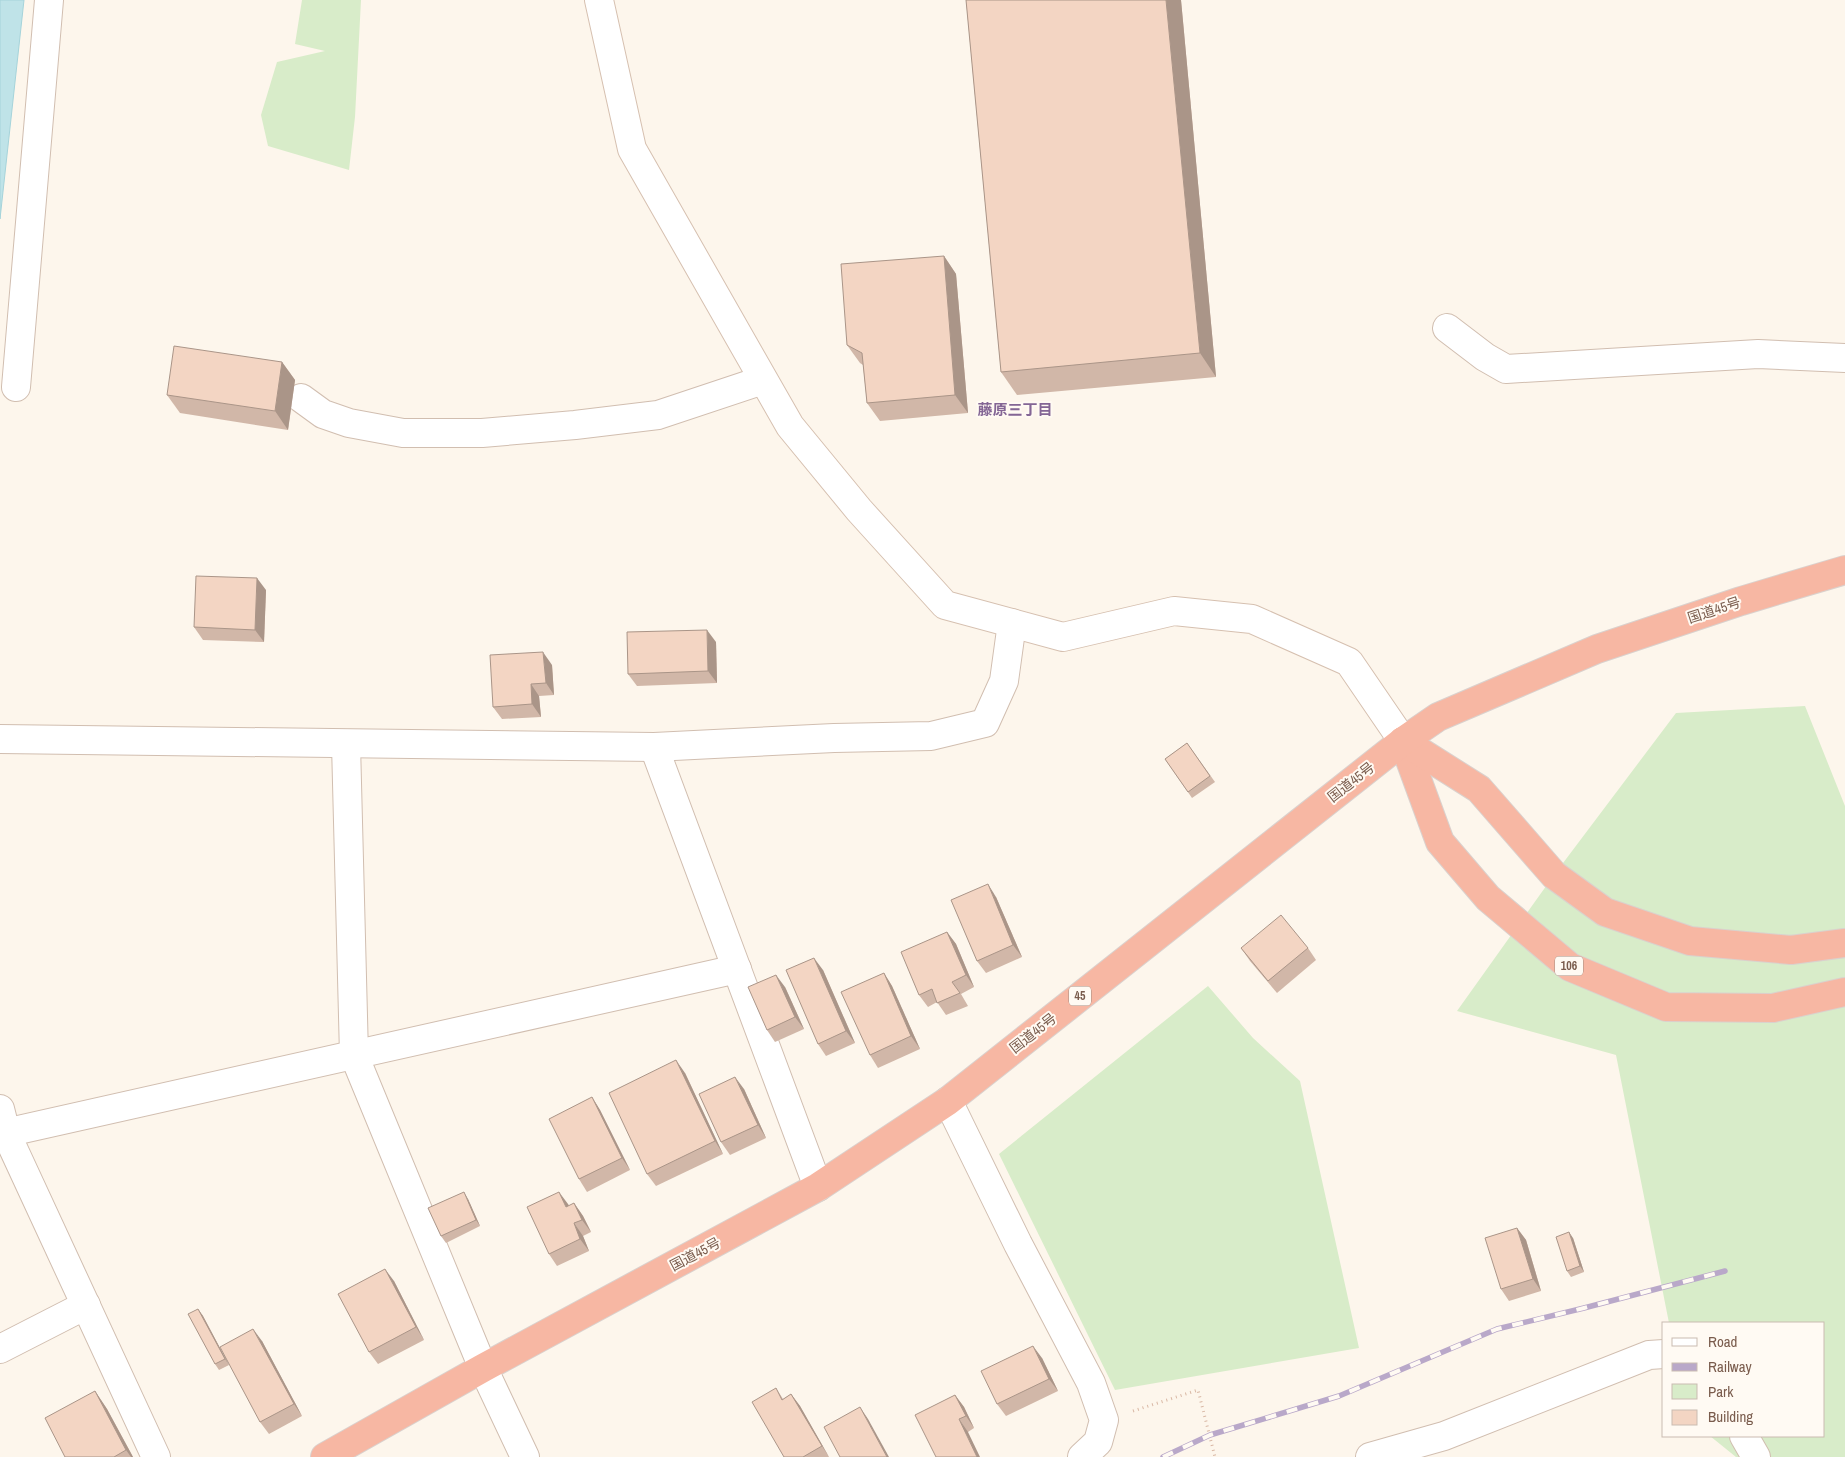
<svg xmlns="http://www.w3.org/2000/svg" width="1845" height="1457" viewBox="0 0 1845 1457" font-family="'Archivo Narrow','Noto Sans JP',sans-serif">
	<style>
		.green { fill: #d8ecc9 }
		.water { fill: #bfe3e8; stroke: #a5d3da }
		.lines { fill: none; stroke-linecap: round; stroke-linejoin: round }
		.street-casing { stroke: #d1beb0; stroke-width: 30 }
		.secondary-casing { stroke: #d6c0b0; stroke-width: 30 }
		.highway-casing { stroke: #dad1cd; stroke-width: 30 }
		.path { stroke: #d9b8a5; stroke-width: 3; stroke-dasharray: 1 4; stroke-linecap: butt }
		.street { stroke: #fff; stroke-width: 28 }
		.secondary { stroke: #fff; stroke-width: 28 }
		.highway { stroke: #f7b7a3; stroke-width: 28 }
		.rail-casing { stroke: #b9a8c9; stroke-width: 5.5 }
		.rail { stroke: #fffaf3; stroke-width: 4; stroke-dasharray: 11; stroke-linecap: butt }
		.wall { fill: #d1b7a8 }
		.shaded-wall { fill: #aa9588 }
		.building { fill: #f3d5c3; stroke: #aa9588 }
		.labels { text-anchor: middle; stroke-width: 4; stroke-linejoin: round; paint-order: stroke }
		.shield { fill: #fffaf3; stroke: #a28b7f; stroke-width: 1 }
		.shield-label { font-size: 12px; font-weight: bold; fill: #7a5c4d }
		.street-label { font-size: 14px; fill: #7a5c4d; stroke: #fffaf3 }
		.neighbourhood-label { font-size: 15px; font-weight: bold; fill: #846695; stroke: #fffaf3 }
	</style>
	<rect width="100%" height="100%" fill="#fdf6ec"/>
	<g class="green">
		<path d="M302 0H361L355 117 349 170 268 146 261 115 277 62 325 51 295 44Z"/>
		<path d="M1805 706 1845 806V1457H1736L1710 1436H1824V1323H1669L1616 1055 1457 1011 1554 875 1676 713Z"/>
		<path d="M1208 986 1253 1038 1300 1081 1359 1348 1115 1390 999 1154Z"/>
	</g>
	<path class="water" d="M0 0H24L0 219Z"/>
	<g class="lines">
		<defs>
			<g id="street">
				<path d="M1447 328 1485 357 1506 369 1758 354 1845 358"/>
				<path d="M16 387 49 0"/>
				<path d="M301 398 323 414 349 423 403 433H482L575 425 658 415 763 380"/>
				<path d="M0 739 654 747 834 738 931 736 985 723 1004 681 1012 623"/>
				<path d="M346 744 354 1055 483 1368 525 1457"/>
				<path d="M654 747 818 1187"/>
				<path d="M948 1101 1018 1244 1091 1383 1104 1420 1098 1442 1082 1457"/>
				<path d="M0 1109 6 1133 156 1457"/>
				<path d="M0 1134 737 969"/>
				<path d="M0 1349 86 1305"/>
				<path d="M1744 1436 1756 1457"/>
				<path d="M1370 1457 1444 1436 1649 1355 1664 1354"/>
			</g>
			<path id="secondary" d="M599 0 632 149 790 426 859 510 945 605 1063 637 1174 611 1252 619 1349 662 1403 741"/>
			<g id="highway">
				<path d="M1403 741 1440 842 1488 898 1570 967 1666 1007 1773 1008 1845 992"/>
				<path d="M1403 741 1479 789 1554 875 1605 912 1690 941 1791 950 1845 943"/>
				<path d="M325 1457 483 1368 818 1187 948 1101 1403 741 1438 717 1597 649 1741 601 1845 570"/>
			</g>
		</defs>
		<use href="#street" class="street-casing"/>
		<use href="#secondary" class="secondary-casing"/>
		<use href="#highway" class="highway-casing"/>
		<path class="path" d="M1133 1411 1198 1390 1215 1457"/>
		<use href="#street" class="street"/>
		<use href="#secondary" class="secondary"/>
		<use href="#highway" class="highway"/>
		<defs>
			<path id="rail" d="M1163 1457 1210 1435 1339 1396 1497 1329 1584 1308 1725 1271"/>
		</defs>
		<use href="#rail" class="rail-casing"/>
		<use href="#rail" class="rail"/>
	</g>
	<g class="wall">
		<path d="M966 0H1181L1216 377 1017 395 1001 372Z"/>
		<path d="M944 256 956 274 968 413 880 421 867 403 863 365 860 363 847 345Z"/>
		<path d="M282 362 295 380 288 430 180 413 167 395Z"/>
		<path d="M266 590 264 642 203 640 194 627Z"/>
		<path d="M716 642 717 683 637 686 628 674Z"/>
		<path d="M552 665 554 695 539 696 541 717 502 719 493 707Z"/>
		<path d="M1187 743 1215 782 1192 798 1165 759Z"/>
		<path d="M996 897 1022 957 986 973 977 961Z"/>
		<path d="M947 932 956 944 974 987 961 994 968 1006 946 1015 937 1002 928 1007 919 995Z"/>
		<path d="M1241 948H1308L1316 960 1277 993 1250 961Z"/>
		<path d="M823 970 855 1043 826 1056 818 1044Z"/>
		<path d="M884 973 892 986 920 1049 878 1068 870 1055Z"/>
		<path d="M785 987 804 1029 775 1042 767 1030Z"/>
		<path d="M685 1073 723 1154 656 1186 647 1174Z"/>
		<path d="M744 1089 766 1138 730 1155 721 1142Z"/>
		<path d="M592 1097 600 1110 630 1170 587 1192 579 1179Z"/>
		<path d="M468 1199 480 1226 446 1243 441 1236Z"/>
		<path d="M574 1203 583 1216 591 1232 583 1236 589 1251 557 1266 549 1254 568 1204 569 1206Z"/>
		<path d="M1517 1228 1526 1240 1541 1291 1509 1301 1501 1289Z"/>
		<path d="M1573 1238 1584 1272 1571 1277 1567 1271Z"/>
		<path d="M394 1281 424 1340 378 1364 369 1352Z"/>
		<path d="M198 1309 203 1316 229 1365 219 1370 215 1364Z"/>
		<path d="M262 1341 302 1416 269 1434 260 1422Z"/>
		<path d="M1042 1358 1058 1391 1006 1416 997 1404Z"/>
		<path d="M776 1388 783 1399 791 1394 800 1406 829 1457H784Z"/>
		<path d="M95 1391 107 1409 133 1457H65Z"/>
		<path d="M955 1395 964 1407 974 1428 968 1432 936 1457Z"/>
	</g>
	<g class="shaded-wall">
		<path d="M1166 0H1181L1216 377 1200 353Z"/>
		<path d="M944 256 956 274 968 413 955 395Z"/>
		<path d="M282 362 295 380 288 430 275 411Z"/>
		<path d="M257 578 266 590 264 642 255 630Z"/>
		<path d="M707 630 716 642 717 683 708 671Z"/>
		<path d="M543 652 552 665 554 695 546 683Z"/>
		<path d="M531 684 539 696 541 717 532 704Z"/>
		<path d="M988 884 996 897 1022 957 1013 945Z"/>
		<path d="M947 932 956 944 974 987 966 975Z"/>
		<path d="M814 958 823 970 855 1043 846 1031Z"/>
		<path d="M884 973 892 986 920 1049 911 1036Z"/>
		<path d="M776 975 785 987 804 1029 795 1017Z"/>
		<path d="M676 1060 685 1073 723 1154 715 1141Z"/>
		<path d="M735 1077 744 1089 766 1138 758 1125Z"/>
		<path d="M592 1097 600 1110 630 1170 622 1158Z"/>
		<path d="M464 1192 468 1199 480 1226 476 1220Z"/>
		<path d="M559 1192 568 1204 575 1219 566 1207Z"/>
		<path d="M574 1203 583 1216 591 1232 582 1220Z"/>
		<path d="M574 1223 583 1236 589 1251 580 1239Z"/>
		<path d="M1517 1228 1526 1240 1541 1291 1533 1279Z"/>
		<path d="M1569 1232 1573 1238 1584 1272 1580 1266Z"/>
		<path d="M385 1269 394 1281 424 1340 416 1327Z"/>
		<path d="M198 1309 203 1316 229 1365 225 1359Z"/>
		<path d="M253 1329 262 1341 302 1416 294 1404Z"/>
		<path d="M1033 1346 1042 1358 1058 1391 1049 1379Z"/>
		<path d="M95 1391 107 1409 133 1457H131L126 1450Z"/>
		<path d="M791 1394 800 1406 829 1457 822 1446Z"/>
		<path d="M955 1395 964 1407 974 1428 966 1416Z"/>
		<path d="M860 1407 868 1419 889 1457H887Z"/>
		<path d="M959 1419 968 1432 980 1457H977Z"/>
	</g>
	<g class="building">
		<path d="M966 0H1166L1200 353 1001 372Z"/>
		<path d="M944 256 955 395 867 403 862 353 847 345 841 264Z"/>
		<path d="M174 346 282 362 275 411 167 395Z"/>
		<path d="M196 576 257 578 255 630 194 627Z"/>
		<path d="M707 630 708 671 628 674 627 632Z"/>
		<path d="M543 652 546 683 531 684 532 704 493 707 490 655Z"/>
		<path d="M1187 743 1210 776 1188 792 1165 759Z"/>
		<path d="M988 884 1013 945 977 961 951 900Z"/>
		<path d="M1281 915 1308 948 1268 981 1241 948Z"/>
		<path d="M947 932 966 975 952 982 960 993 937 1003 932 989 919 995 901 952Z"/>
		<path d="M814 958 846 1031 818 1044 786 970Z"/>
		<path d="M884 973 911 1036 870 1055 841 992Z"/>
		<path d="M776 975 795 1017 767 1030 748 987Z"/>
		<path d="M676 1060 715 1141 647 1174 609 1093Z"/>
		<path d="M735 1077 758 1125 721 1142 699 1094Z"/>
		<path d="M592 1097 622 1158 579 1179 549 1119Z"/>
		<path d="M464 1192 476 1220 441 1236 428 1208Z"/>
		<path d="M559 1192 566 1207 574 1203 582 1220 574 1223 580 1239 549 1254 527 1207Z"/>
		<path d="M1517 1228 1533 1279 1501 1289 1485 1238Z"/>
		<path d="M1569 1232 1580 1266 1567 1271 1556 1237Z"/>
		<path d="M385 1269 416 1327 369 1352 338 1294Z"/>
		<path d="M198 1309 225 1359 215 1364 188 1314Z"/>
		<path d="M253 1329 294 1404 260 1422 220 1347Z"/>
		<path d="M1033 1346 1049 1379 997 1404 981 1371Z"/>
		<path d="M776 1388 782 1400 791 1394 822 1446 803 1457H784L752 1402Z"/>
		<path d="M95 1391 126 1450 114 1457H65L45 1418Z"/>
		<path d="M955 1395 966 1416 959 1419 977 1457H936L915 1415Z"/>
		<path d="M860 1407 887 1457H840L824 1427Z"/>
	</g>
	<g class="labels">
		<g class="shield">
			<rect x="1555" y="956.5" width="28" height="19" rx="4"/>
			<rect x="1069" y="986.5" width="22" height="19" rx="4"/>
		</g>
		<g class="shield-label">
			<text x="1569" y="970">106</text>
			<text x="1080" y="1000">45</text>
		</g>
		<g class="street-label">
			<text transform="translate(1714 610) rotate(-18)" y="5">国道45号</text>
			<text transform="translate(1351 782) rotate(-38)" y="5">国道45号</text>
			<text transform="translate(1033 1033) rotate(-38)" y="5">国道45号</text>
			<text transform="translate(695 1254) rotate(-28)" y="5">国道45号</text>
		</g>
		<g class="neighbourhood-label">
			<text x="1015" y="415">藤原三丁目</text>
		</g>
	</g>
	<rect x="1662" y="1322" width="162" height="115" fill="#fffaf3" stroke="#cabbb1"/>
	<rect x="1672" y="1338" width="25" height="8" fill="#ffffff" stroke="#cabbb1"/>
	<text x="1708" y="1347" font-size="15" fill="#7a5c4d">Road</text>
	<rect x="1672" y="1363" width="25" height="8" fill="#b9a8c9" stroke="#cabbb1"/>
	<text x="1708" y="1372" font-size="15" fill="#7a5c4d">Railway</text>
	<rect x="1672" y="1384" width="25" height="15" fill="#d8ecc9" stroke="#cabbb1"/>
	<text x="1708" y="1397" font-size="15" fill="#7a5c4d">Park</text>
	<rect x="1672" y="1410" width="25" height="15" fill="#f3d5c3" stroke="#cabbb1"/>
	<text x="1708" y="1422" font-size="15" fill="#7a5c4d">Building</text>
</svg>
